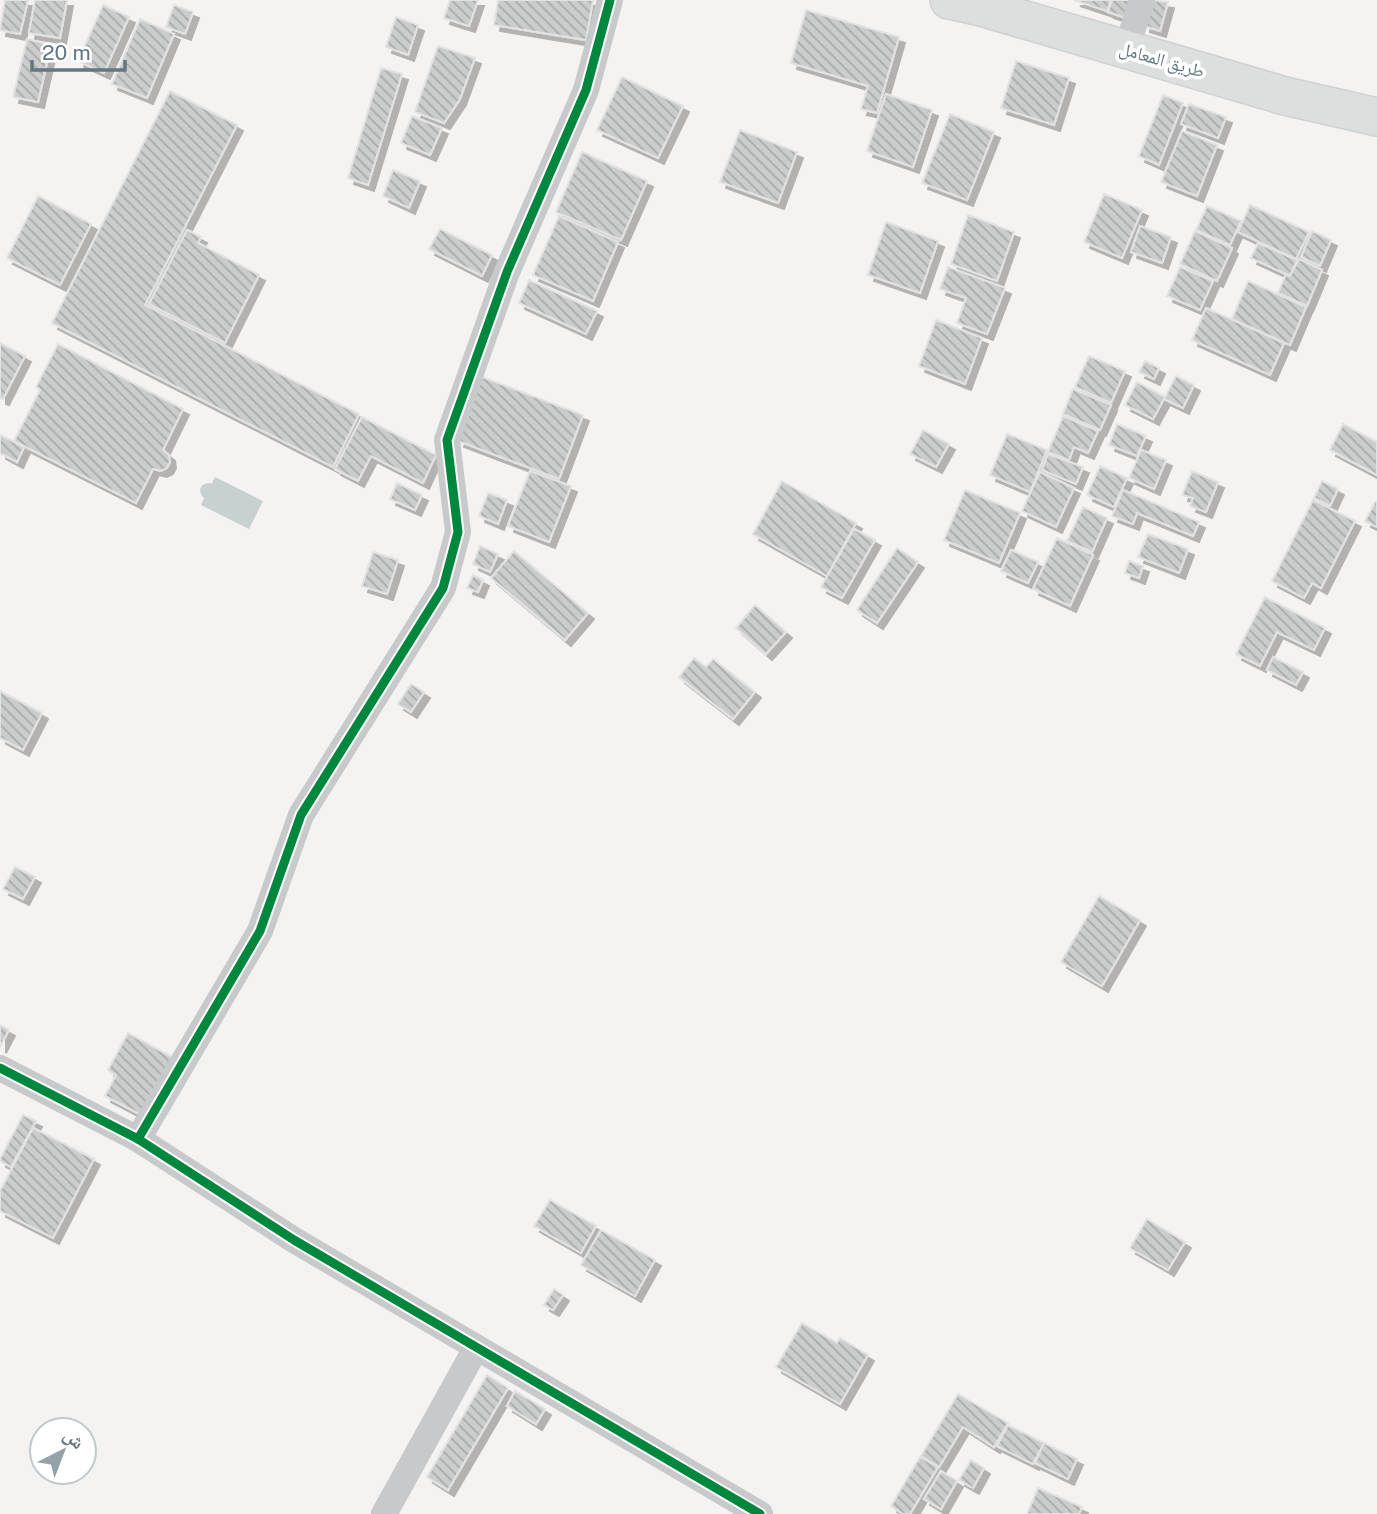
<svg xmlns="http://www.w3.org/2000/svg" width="1377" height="1514" viewBox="0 0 1377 1514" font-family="'Public Sans','Noto Naskh Arabic',sans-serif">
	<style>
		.water { fill: #c7d1d2 }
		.building { fill: url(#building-back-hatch); stroke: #e3e2e2; stroke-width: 2; filter: url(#shadow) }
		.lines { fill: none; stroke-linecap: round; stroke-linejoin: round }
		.secondary-casing { stroke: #d0d1d2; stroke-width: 40 }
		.street { stroke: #c8c9ca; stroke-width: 26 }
		.secondary { stroke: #dddede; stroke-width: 37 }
		.cycleway-casing { stroke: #fff; stroke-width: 13 }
		.cycleway { stroke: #00873e; stroke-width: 9 }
		.labels { text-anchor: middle; stroke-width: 7; stroke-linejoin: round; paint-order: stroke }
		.street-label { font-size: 18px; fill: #647781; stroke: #fff }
	</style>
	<defs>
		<pattern id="building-back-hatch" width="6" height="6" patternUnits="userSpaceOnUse" patternTransform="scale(1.75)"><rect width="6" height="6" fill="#cbcccc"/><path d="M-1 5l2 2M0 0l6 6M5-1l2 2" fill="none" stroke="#a8aaab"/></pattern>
		<filter id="shadow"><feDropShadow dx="6" dy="6" stdDeviation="0" flood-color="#0004"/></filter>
	</defs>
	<rect width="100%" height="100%" fill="#f4f3f2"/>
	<path class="water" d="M215 477 263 501 249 529 201 505 204 498C196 490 201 482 212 483Z"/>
	<g class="building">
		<path d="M5 0H28L20 34 0 30Z"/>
		<path d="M35 0H67L60 38 29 33Z"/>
		<path d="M450 0H478L469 26 444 18Z"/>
		<path d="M498 0H593L586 40 494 25Z"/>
		<path d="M1074 0H1111L1107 11Z"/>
		<path d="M1112 0H1136L1129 19 1108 12Z"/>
		<path d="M1151 0 1168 2 1160 31 1144 26Z"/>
		<path d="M103 5 129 17 104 73 78 61Z"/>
		<path d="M174 5 193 12 185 34 166 27Z"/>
		<path d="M806 10 899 37 877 113 861 109 868 86 791 63Z"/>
		<path d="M396 17 418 25 408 55 386 47Z"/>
		<path d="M140 19 174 34 147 98 112 84Z"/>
		<path d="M27 39 51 45 38 102 13 97Z"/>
		<path d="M438 46 475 58 460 99 444 123 415 112Z"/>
		<path d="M1016 61 1069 78 1054 125 1001 108Z"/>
		<path d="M381 68 402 74 368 185 348 178Z"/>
		<path d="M622 77 683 106 658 158 597 130Z"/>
		<path d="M170 91 237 125 145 305 359 414 333 467 52 323Z"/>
		<path d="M886 94 932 110 913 167 867 151Z"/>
		<path d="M1163 95 1183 103 1159 165 1139 156Z"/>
		<path d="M1189 104 1226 117 1218 138 1181 124Z"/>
		<path d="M950 114 994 132 967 200 922 183Z"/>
		<path d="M412 116 442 128 430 155 401 143Z"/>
		<path d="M740 130 797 152 778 203 720 182Z"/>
		<path d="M1182 131 1217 145 1197 196 1161 182Z"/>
		<path d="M582 152 647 181 621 240 556 212Z"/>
		<path d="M393 170 420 181 409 208 383 196Z"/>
		<path d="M1104 194 1142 210 1122 258 1084 242Z"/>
		<path d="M38 196 91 224 60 285 7 258Z"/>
		<path d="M1250 205 1309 232 1296 259 1238 232Z"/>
		<path d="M1207 206 1241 221 1230 245 1196 230Z"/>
		<path d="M968 215 1014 232 997 281 951 264Z"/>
		<path d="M559 216 618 242 593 301 533 275Z"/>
		<path d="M886 222 938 241 920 293 868 275Z"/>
		<path d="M1140 226 1171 237 1162 263 1131 252Z"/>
		<path d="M440 229 492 255 482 276 429 249Z"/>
		<path d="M187 230 201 237 198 243 259 275 225 343 149 304Z"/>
		<path d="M1195 231 1232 248 1217 281 1180 264Z"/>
		<path d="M1312 231 1331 240 1320 266 1301 257Z"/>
		<path d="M1258 243 1297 260 1290 276 1251 258Z"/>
		<path d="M1299 259 1322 270 1307 306 1278 293 1286 274 1290 276Z"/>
		<path d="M948 267 1005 288 987 334 957 323 966 298 940 289Z"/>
		<path d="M1180 267 1213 281 1200 310 1167 296Z"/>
		<path d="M529 280 597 311 586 334 519 303Z"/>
		<path d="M1248 281 1306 307 1290 345 1232 319Z"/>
		<path d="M1206 308 1284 343 1270 375 1192 340Z"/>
		<path d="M936 320 982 338 965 384 919 366Z"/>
		<path d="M0 343 25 356 3 399 0 398Z"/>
		<path d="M58 344 183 409 163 450 169 455 170 462 167 468 161 471 153 469 136 503 14 441 40 390 36 387Z"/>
		<path d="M1089 356 1125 371 1111 403 1075 387Z"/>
		<path d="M1145 361 1159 368 1154 379 1139 372Z"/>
		<path d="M1176 376 1194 385 1183 408 1164 399Z"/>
		<path d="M482 377 583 415 559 479 458 441Z"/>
		<path d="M1137 382 1165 397 1153 419 1125 405Z"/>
		<path d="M1073 389 1111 405 1100 430 1063 414Z"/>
		<path d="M1063 416 1098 431 1088 453 1074 447 1069 460 1048 452Z"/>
		<path d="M362 417 436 455 423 483 371 456 358 481 335 469Z"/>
		<path d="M1117 424 1146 436 1137 456 1109 445Z"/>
		<path d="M1343 424 1377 442V475L1330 450Z"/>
		<path d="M923 430 949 444 936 467 910 454Z"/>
		<path d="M1007 434 1047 450 1030 492 990 475Z"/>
		<path d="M0 435 24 447 17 462 0 453Z"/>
		<path d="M1141 450 1166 460 1154 489 1129 478Z"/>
		<path d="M1048 454 1083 467 1076 484 1042 470Z"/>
		<path d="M1100 466 1127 478 1114 507 1087 495Z"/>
		<path d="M530 471 571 486 549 542 508 526Z"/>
		<path d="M1192 471 1218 482 1206 512 1190 506 1193 498 1182 495Z"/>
		<path d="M1040 472 1074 488 1056 527 1022 511Z"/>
		<path d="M782 481 856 523 827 576 753 534Z"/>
		<path d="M1322 481 1338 489 1330 506 1314 498Z"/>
		<path d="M397 483 422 495 415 510 390 499Z"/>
		<path d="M965 490 1020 513 999 563 944 540Z"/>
		<path d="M1123 490 1199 522 1193 536 1137 513 1133 524 1112 516Z"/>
		<path d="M488 493 507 500 498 524 479 516Z"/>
		<path d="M1313 500 1355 521 1321 588 1312 583 1304 598 1272 581Z"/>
		<path d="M1375 502H1377V527L1365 521Z"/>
		<path d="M1083 507 1107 518 1092 552 1067 541Z"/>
		<path d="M854 529 875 540 842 598 821 587Z"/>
		<path d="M1148 534 1188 549 1179 573 1138 557Z"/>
		<path d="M1057 538 1093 555 1070 606 1033 589Z"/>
		<path d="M480 546 498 554 490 572 473 564Z"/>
		<path d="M897 548 918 562 877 623 857 610Z"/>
		<path d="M1011 550 1038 562 1028 583 1001 571Z"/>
		<path d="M514 551 588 613 565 640 491 578Z"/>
		<path d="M373 552 398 560 387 594 362 586Z"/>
		<path d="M1129 561 1143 566 1139 578 1125 573Z"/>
		<path d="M473 575 483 580 478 592 467 588Z"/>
		<path d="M1265 597 1325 628 1314 650 1277 632 1260 666 1236 654Z"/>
		<path d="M755 605 786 632 766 654 736 628Z"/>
		<path d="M1273 657 1303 672 1296 685 1267 670Z"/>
		<path d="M694 658 706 667 713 659 755 692 733 719 679 677Z"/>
		<path d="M411 684 424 692 411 712 398 704Z"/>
		<path d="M0 691 42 713 23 750 0 738Z"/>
		<path d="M15 867 35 877 23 899 3 889Z"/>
		<path d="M1099 896 1140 920 1102 986 1061 962Z"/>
		<path d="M0 1025 9 1030 0 1047Z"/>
		<path d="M128 1033 174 1058 143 1116 105 1096 116 1075 108 1070Z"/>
		<path d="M23 1115 36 1121 11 1167 0 1161V1159Z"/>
		<path d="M33 1128 94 1159 53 1238 0 1211V1191Z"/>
		<path d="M550 1200 596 1226 581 1253 534 1226Z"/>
		<path d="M1147 1219 1185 1242 1168 1270 1130 1248Z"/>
		<path d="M601 1230 655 1260 635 1296 581 1265Z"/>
		<path d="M554 1289 563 1295 553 1310 544 1305Z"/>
		<path d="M802 1323 837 1343 840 1338 868 1355 840 1404 776 1367Z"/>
		<path d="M487 1375 508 1388 448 1490 427 1477Z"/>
		<path d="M515 1391 545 1409 536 1424 507 1406Z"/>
		<path d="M958 1394 1008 1423 994 1447 963 1427 939 1467 921 1456Z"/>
		<path d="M1008 1425 1044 1443 1033 1464 997 1446Z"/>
		<path d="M1044 1443 1077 1459 1068 1479 1035 1463Z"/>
		<path d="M920 1457 938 1467 910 1514H903L891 1506Z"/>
		<path d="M971 1460 984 1468 973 1488 959 1480Z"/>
		<path d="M941 1471 957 1481 941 1509 924 1499Z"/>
		<path d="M1038 1488 1082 1507 1079 1514H1027Z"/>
	</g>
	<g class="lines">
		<defs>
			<path id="secondary" d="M949 0 981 7 1285 96 1377 117"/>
		</defs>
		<use href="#secondary" class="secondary-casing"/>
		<g class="street">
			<path d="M1126 50 1142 0"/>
			<path d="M0 1068 138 1139 294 1240 760 1514"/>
			<path d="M138 1139 260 931 301 815 443 588 458 532 447 440 507 272 586 90 610 0"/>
			<path d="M384 1514 476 1348"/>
		</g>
		<use href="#secondary" class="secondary"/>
		<defs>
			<g id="cycleway">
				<path d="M0 1068 138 1139 294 1240 760 1514"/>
				<path d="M138 1139 260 931 301 815 443 588 458 532 447 440 507 272 586 90 610 0"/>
			</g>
		</defs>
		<use href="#cycleway" class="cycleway-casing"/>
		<use href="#cycleway" class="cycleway"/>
	</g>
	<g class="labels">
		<g class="street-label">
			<text transform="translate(1162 60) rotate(16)" y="6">طريق المعامل</text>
		</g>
	</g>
	<g transform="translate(63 1451) rotate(42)"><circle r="33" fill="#ffffff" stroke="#c1c9cd" stroke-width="2"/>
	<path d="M0-5L12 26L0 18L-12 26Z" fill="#96a2a9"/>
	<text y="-10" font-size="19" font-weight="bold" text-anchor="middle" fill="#647781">ش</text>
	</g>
	<path d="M32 60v10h93v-10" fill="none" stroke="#647781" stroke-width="3.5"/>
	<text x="42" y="60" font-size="21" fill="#647781" stroke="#ffffff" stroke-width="5" paint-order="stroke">20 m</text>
</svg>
